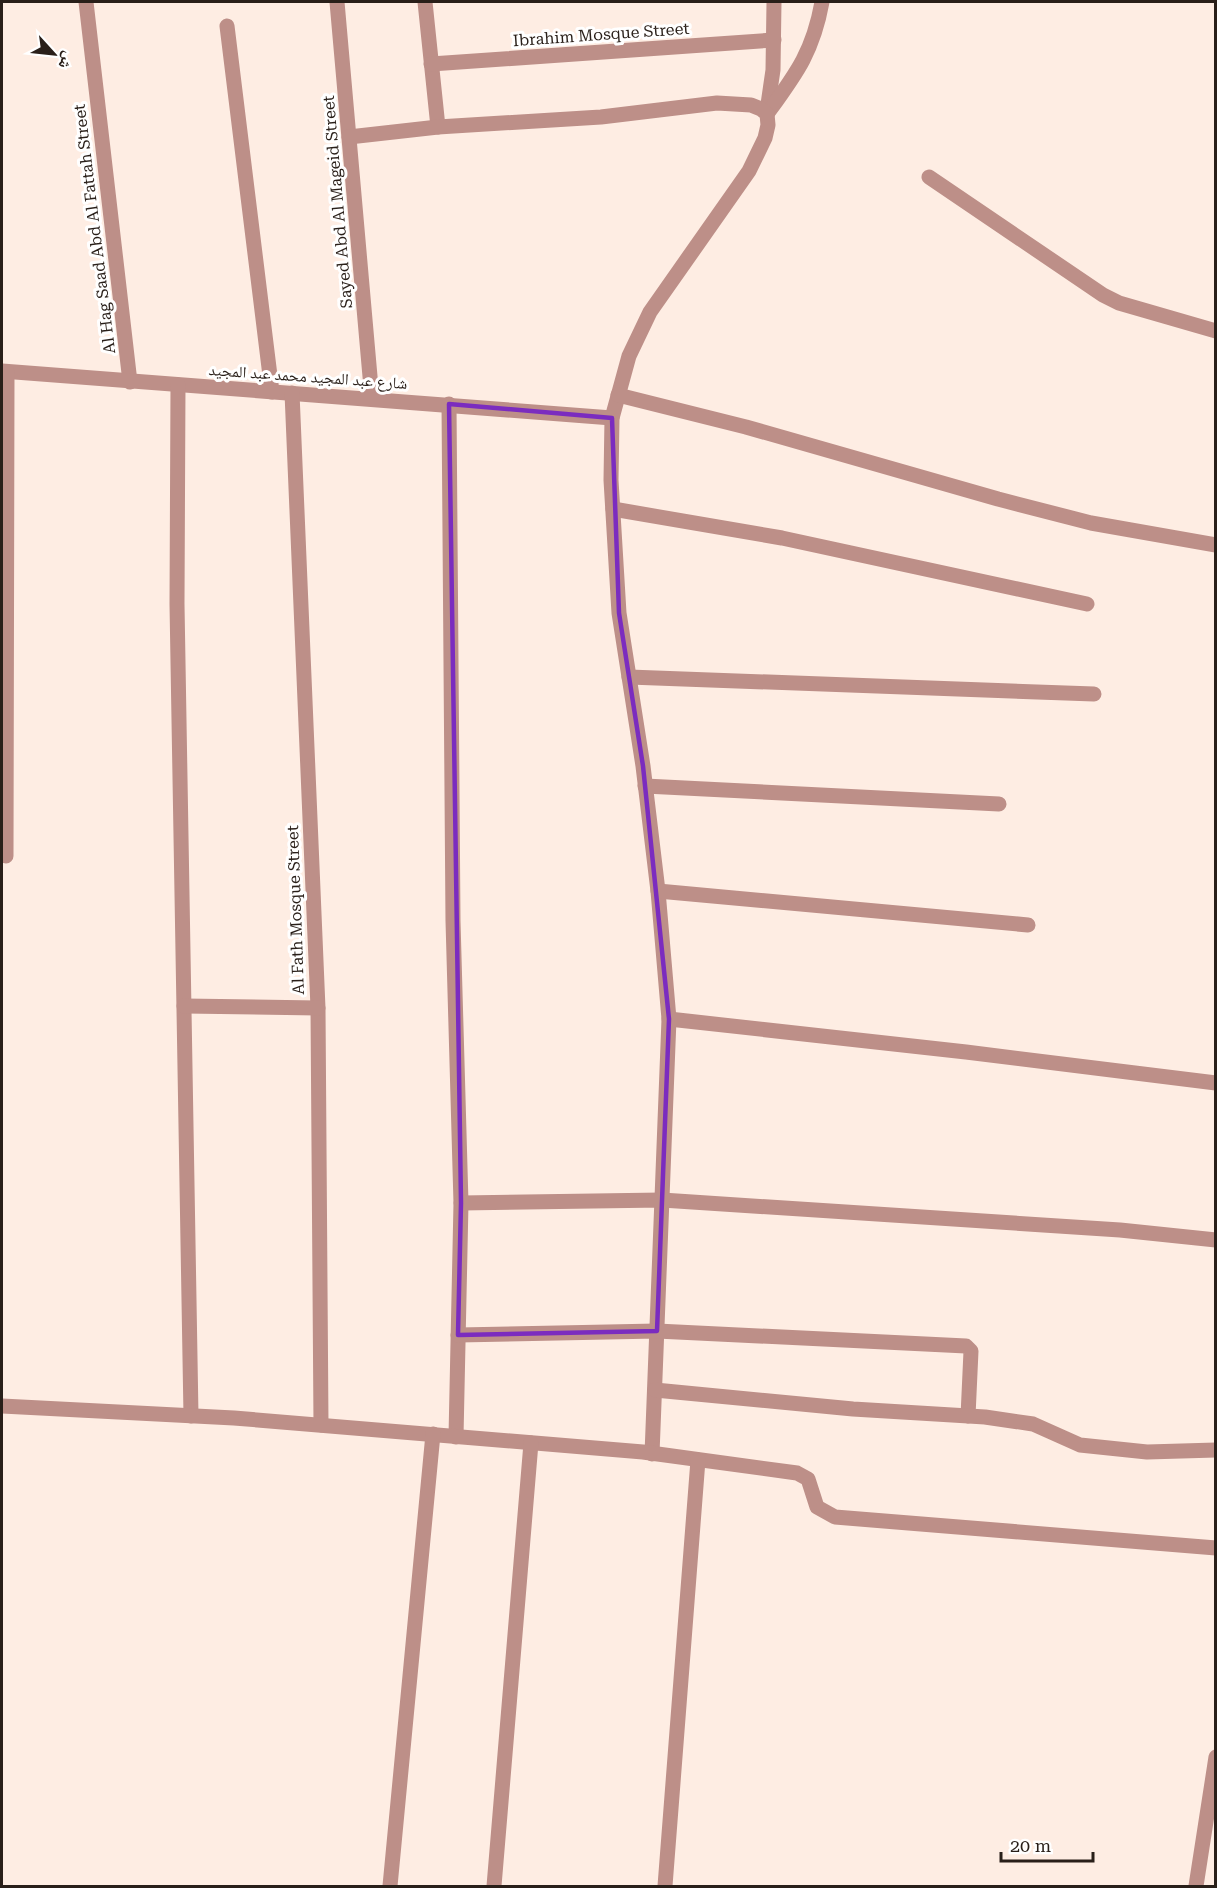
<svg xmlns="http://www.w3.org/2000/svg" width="1217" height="1888" viewBox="0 0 1217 1888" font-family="'Roboto Serif','Noto Naskh Arabic',serif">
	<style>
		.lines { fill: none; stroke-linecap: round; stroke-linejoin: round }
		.street { stroke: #bd8f88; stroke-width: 15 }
		.marked { fill: none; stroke: #7b2cbf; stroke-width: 4.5; stroke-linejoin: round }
		.labels { text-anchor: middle; stroke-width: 6; stroke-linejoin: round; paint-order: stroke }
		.street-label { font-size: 16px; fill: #291f19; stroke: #fff }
	</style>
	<rect width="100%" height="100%" fill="#feede3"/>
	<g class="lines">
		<g class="street">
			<path d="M86 2 130 382"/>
			<path d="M337 2 372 399"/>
			<path d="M425 2 438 127"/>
			<path d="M227 26 272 392"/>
			<path d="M431 64 774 40"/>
			<path d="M767 111 773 70 774 2"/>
			<path d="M767 114C796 74 813 52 822 2"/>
			<path d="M349 137 438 127 601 117 717 103 751 105 761 109 767 114 768 125 765 138 749 171 650 312 629 356 612 418 611 480 619 613 643 766 658 891 669 1019 652 1454"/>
			<path d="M929 177 1103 295 1119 303 1216 331"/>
			<path d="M2 371 612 418"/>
			<path d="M178 385 177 604 191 1416"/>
			<path d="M292 393 318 1008 321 1425"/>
			<path d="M618 395 746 427 998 499 1091 523 1216 545"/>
			<path d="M449 404 453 921 461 1203 456 1437"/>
			<path d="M613 509 782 538 1087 604"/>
			<path d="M629 677 1094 694"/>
			<path d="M645 786 999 804"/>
			<path d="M6 856 7 372"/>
			<path d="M658 891 1028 925"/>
			<path d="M184 1006 318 1008"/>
			<path d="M669 1019 966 1052 1216 1083"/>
			<path d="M461 1203 662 1200 1120 1230 1216 1240"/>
			<path d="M458 1335 657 1331 966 1346 971 1351 968 1416"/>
			<path d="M655 1390 853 1409 985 1417 1033 1424 1080 1445 1147 1452 1216 1450"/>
			<path d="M2 1406 234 1418 643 1452 797 1473 808 1479 817 1507 835 1517 1216 1548"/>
			<path d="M390 1886 433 1434"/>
			<path d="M494 1886 531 1443"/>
			<path d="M665 1886 698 1460"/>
			<path d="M1196 1886 1216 1757"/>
		</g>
	</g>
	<path class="marked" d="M449 404 612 418 619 613 643 766 669 1019 657 1331 458 1335 461 1203Z"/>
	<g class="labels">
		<g class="street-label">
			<text transform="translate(601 34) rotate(-4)" y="6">Ibrahim Mosque Street</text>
			<text transform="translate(337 202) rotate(-95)" y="6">Sayed Abd Al Mageid Street</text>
			<text transform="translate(94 229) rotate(-97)" y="6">Al Hag Saad Abd Al Fattah Street</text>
			<text transform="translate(308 376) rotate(4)" y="6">شارع عبد المجيد محمد عبد المجيد</text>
			<text transform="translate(295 910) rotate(-92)" y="6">Al Fath Mosque Street</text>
		</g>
	</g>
	<rect width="1217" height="1888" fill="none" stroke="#291f19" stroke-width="6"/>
	<g transform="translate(54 54) rotate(117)" stroke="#ffffff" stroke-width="4.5" paint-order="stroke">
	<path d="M0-4.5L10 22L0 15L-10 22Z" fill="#291f19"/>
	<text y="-9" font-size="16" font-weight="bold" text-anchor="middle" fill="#291f19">ش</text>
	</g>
	<path d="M1001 1852v9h92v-9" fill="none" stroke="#291f19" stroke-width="3"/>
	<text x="1010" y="1852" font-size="18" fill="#291f19" stroke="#ffffff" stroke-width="4.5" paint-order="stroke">20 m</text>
</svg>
